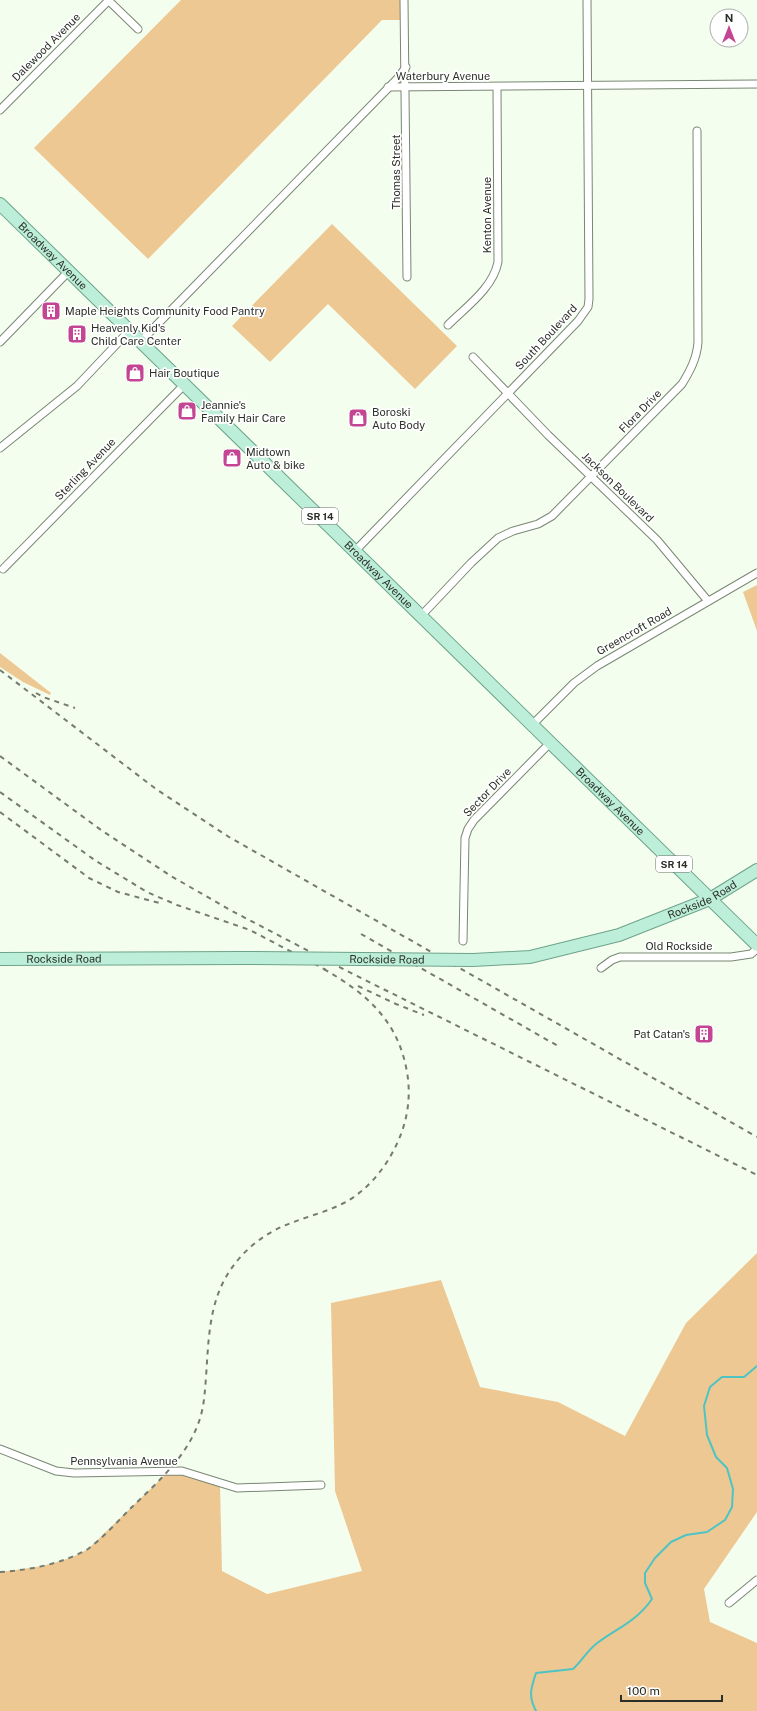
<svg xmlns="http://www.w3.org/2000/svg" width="757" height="1711" viewBox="0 0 757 1711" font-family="'Public Sans',sans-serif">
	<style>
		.green { fill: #eec893 }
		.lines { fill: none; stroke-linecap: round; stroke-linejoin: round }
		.stream { stroke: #4dc4c4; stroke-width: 2 }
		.minor-casing { stroke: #7a8674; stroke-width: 9 }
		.primary-casing { stroke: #6da38a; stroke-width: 14 }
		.minor { stroke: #fff; stroke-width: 7 }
		.primary { stroke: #bdeed9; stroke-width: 12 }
		.rail { stroke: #747b70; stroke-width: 2; stroke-dasharray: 5 5; stroke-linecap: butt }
		.primary-bridge-casing { stroke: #6da38a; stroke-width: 14; stroke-linecap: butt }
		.primary-bridge { stroke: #bdeed9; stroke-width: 12 }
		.labels { text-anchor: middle; stroke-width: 3.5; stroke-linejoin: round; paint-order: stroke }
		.shield { fill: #fff; stroke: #6a6d68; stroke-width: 1 }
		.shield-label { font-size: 10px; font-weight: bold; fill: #2a2f27 }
		.street-label { font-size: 11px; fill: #2a2f27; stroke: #fff }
		.poi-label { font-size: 11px; fill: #2a2f27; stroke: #fff; text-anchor: start }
	</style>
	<rect width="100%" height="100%" fill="#f3feee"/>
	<g class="green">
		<path d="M181 0H404L405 20H382L148 259 34 148Z"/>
		<path d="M332 224 457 346 415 389 328 304 270 362 232 326Z"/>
		<path d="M757 585V631L743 592Z"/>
		<path d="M0 653 51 693 50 695 23 682 0 667Z"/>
		<path d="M757 1253V1512L704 1589 710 1622 757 1643V1711H0V1572C31 1568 61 1565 88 1549L167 1473 182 1471 220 1484 222 1571 267 1594 362 1571 335 1491 331 1303 441 1280 480 1387 558 1402 625 1436 686 1323Z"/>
	</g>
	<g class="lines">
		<path class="stream" d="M536 1711C528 1696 531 1688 536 1673L573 1669C581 1662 588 1650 596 1644 617 1628 636 1622 652 1599L645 1583V1573L655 1558 671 1542 686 1535 707 1532 725 1520 732 1507 733 1489 727 1468 716 1457 707 1435 704 1406 710 1387 722 1377H744L757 1366"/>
		<defs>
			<g id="minor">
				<path d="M108 0 138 29"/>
				<path d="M404 0 407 277"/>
				<path d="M388 87 757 84"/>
				<path d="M0 110 109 0"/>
				<path d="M448 325C466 307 493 288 498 262L497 87"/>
				<path d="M141 341 398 78 406 67"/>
				<path d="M0 342 68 272"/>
				<path d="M473 357 548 435 657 540 708 601"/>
				<path d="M0 448 77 386 130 330"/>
				<path d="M356 550 578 321 588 307 589 299 587 0"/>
				<path d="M3 569 184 385"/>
				<path d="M420 617 471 563 498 538 513 531 538 524 552 516 682 384C690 371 697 358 698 342L697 131"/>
				<path d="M533 724 574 683 597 666 757 573"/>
				<path d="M463 941 465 838 468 829 474 820 550 743"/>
				<path d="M601 968 612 960 620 957H731L751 954 757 949"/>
				<path d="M0 1449 56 1471 74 1473 182 1471 237 1488 321 1485"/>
				<path d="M729 1603 757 1580"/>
			</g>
			<g id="primary">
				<path id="s1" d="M0 204 757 945"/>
				<path id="s2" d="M0 959 244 958"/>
				<path id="s3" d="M473 960 530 957 619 935 710 899 757 870"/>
			</g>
		</defs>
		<use href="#minor" class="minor-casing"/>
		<use href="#primary" class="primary-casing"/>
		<use href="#minor" class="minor"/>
		<use href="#primary" class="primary"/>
		<g class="rail">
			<path d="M0 670 156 789 229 837 757 1137"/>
			<path d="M36 693 43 697 75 708"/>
			<path d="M0 756 101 830 171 876 230 910 347 971 757 1175"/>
			<path d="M0 792 96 861 147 892 177 905 250 930 326 970"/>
			<path d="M0 812 89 878 118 892 163 904"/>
			<path d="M361 934 558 1046"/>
			<path d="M358 986 396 1004 424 1015"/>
			<path d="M0 1572C30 1570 62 1564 88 1549 104 1537 118 1521 132 1507 163 1477 199 1446 204 1399 209 1359 205 1313 226 1277 239 1254 261 1235 286 1225 305 1217 327 1212 346 1202 370 1188 388 1165 399 1139 408 1118 411 1095 407 1072 398 1020 366 993 322 968"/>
		</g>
		<defs>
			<g id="primary-bridge">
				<path id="s4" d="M244 958 473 960"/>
			</g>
		</defs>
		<use href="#primary-bridge" class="primary-bridge-casing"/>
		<use href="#primary-bridge" class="primary-bridge"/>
	</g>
	<defs>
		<symbol id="building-square" viewBox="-11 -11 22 22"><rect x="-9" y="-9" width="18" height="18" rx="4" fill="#c34593" stroke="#fff"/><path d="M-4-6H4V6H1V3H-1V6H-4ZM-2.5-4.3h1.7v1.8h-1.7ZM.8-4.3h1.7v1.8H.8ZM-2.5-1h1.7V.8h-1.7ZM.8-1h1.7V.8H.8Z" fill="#fff"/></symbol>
		<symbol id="shop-square" viewBox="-11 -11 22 22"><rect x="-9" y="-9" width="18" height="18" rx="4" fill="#c34593" stroke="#fff"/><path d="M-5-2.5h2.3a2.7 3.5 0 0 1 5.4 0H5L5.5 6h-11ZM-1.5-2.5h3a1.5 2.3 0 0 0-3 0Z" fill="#fff"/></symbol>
	</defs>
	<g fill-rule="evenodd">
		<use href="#building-square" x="40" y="300" width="22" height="22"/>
		<use href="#building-square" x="66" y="323" width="22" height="22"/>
		<use href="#shop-square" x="124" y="362" width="22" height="22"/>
		<use href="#shop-square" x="176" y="400" width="22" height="22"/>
		<use href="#shop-square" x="347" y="407" width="22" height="22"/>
		<use href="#shop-square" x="221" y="447" width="22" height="22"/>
		<use href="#building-square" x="693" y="1023" width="22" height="22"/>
	</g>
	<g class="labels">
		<g class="shield">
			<rect x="302" y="508" width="36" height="16" rx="3"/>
			<rect x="656" y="856" width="36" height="16" rx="3"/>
		</g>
		<g class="shield-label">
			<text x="320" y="520">SR 14</text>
			<text x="674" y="868">SR 14</text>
		</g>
		<g class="street-label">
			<text transform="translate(46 47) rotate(-45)" y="4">Dalewood Avenue</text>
			<text x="443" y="80">Waterbury Avenue</text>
			<text transform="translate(396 172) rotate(-90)" y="4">Thomas Street</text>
			<text transform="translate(487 215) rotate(-90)" y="4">Kenton Avenue</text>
			<text dy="4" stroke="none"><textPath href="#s1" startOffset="74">Broadway Avenue</textPath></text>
			<text transform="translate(546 337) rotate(-47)" y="4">South Boulevard</text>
			<text transform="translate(640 411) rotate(-46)" y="4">Flora Drive</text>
			<text transform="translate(85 469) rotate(-46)" y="4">Sterling Avenue</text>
			<text transform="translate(618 487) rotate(44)" y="4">Jackson Boulevard</text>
			<text dy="4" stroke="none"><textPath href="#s1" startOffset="530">Broadway Avenue</textPath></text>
			<text transform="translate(634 631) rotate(-30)" y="4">Greencroft Road</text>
			<text transform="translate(487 792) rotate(-46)" y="4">Sector Drive</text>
			<text dy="4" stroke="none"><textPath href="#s1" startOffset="854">Broadway Avenue</textPath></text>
			<text dy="4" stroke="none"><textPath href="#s3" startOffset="239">Rockside Road</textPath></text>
			<text x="679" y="950">Old Rockside</text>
			<text dy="4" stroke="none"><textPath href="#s2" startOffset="64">Rockside Road</textPath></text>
			<text dy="4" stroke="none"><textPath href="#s4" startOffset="143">Rockside Road</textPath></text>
			<text x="124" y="1465">Pennsylvania Avenue</text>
		</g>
		<g class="poi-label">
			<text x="65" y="315">Maple Heights Community Food Pantry</text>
			<text x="91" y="332">Heavenly Kid's<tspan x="91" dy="13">Child Care Center</tspan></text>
			<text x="149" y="377">Hair Boutique</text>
			<text x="201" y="409">Jeannie's<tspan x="201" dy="13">Family Hair Care</tspan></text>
			<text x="372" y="416">Boroski<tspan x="372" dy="13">Auto Body</tspan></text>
			<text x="246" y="456">Midtown<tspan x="246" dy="13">Auto &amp; bike</tspan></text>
			<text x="690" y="1038" text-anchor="end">Pat Catan's</text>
		</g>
	</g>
	<g transform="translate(729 28)"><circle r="19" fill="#ffffff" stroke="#aaaca9"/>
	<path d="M0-3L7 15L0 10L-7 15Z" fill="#c34593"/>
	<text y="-6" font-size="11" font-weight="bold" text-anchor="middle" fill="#2a2f27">N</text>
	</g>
	<path d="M621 1695v6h101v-6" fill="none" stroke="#2a2f27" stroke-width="2"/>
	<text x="627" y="1695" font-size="12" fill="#2a2f27" stroke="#ffffff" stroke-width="3" paint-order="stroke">100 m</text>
</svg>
